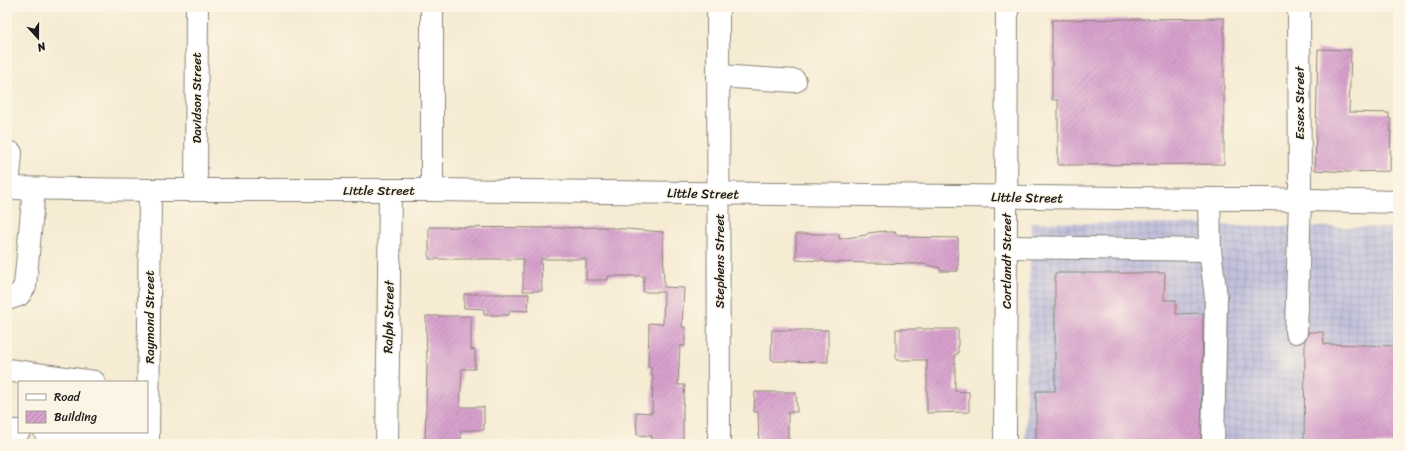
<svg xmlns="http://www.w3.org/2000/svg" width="1405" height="451" viewBox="0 0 1405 451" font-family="Sriracha,sans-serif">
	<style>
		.industrial { fill: url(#industrial-grid) }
		.building { fill: url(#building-hatch) }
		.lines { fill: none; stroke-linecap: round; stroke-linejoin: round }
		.minor-casing { stroke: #898478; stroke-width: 24 }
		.minor { stroke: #fff; stroke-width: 22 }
		.labels { text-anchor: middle; stroke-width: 3; stroke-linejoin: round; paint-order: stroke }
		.street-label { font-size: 13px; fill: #1c1c1c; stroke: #fcf5e5 }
	</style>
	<defs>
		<pattern id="industrial-grid" width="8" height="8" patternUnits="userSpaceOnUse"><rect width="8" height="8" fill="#c2c1dc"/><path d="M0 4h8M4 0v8" fill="none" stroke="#a6a5bc"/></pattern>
		<pattern id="building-hatch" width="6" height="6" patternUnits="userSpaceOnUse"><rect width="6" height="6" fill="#d7a0cc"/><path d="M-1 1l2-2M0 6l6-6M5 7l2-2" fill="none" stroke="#b889af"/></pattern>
	</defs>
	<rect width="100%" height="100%" fill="#fcf5e5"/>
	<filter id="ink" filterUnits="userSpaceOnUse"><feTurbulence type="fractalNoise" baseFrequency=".025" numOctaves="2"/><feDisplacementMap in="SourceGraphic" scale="8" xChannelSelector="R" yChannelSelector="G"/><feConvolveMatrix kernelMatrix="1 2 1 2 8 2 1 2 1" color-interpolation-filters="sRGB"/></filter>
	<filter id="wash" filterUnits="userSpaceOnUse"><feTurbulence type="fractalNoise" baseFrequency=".012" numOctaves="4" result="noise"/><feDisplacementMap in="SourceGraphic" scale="16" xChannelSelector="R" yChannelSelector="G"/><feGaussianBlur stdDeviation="0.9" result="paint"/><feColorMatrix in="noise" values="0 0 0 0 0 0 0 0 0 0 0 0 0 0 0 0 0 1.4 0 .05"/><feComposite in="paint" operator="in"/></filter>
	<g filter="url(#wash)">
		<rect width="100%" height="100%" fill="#f6ebd3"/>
		<path class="industrial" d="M1031 222 1398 228V444H1025Z"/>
		<g id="blocks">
			<g class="building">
				<path d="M1224 18V164L1058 165V100H1052V20Z"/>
				<path d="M1318 49 1351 50 1349 112 1389 113V119H1391L1390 171 1348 172 1315 170Z"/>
				<path d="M429 227 556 228 601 227 663 232 664 287 684 288 682 327H685V346H680L678 385H685L683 408V444H652V436L637 435 636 412 652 413 653 375H651V367H648L649 323 663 324 664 292H643L644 276H608V280H586V259H541L542 291H523V259H429Z"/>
				<path d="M885 231V232H895L896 235H908V237L958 238V271H940V268L923 264 825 262V261L796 260V234H839V239L866 235 868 233Z"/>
				<path d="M1055 273H1165L1164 300H1176V314L1203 313 1201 444H1036V391H1055Z"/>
				<path d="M464 294H529L528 311 509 310V315H484V309L464 308Z"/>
				<path d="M426 316H471V350L475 349V369H462L460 407H484V430H461V444H425L427 369Z"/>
				<path d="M896 329H958V354H955V391L969 392V412L927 413V360H896Z"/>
				<path d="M772 330H828V362L774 361 773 360 771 359Z"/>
				<path d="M1309 332H1323L1324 344 1398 346V444H1304L1305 340Z"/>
				<path d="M755 392H796L797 412H788V444H759L758 412H754Z"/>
			</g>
		</g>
	</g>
	<g filter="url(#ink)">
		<use href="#blocks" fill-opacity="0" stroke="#898478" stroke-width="1"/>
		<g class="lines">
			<defs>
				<g id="minor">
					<path d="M718 7 719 444"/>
					<path d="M718 76 795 81"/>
					<path d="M7 153H11L8 188"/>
					<path d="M7 188 150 190H432L1209 199H1264L1398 202"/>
					<path d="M196 190 197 7"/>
					<path d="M432 190V7"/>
					<path d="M1209 199 1210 250 1216 297 1213 444"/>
					<path d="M1006 247 1210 250"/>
					<path d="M7 299 19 295 25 286 34 189"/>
					<path d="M1296 332 1300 199 1299 7"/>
					<path d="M7 370 94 382"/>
					<path d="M7 431H19"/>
					<path d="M45 432 148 436"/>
					<path d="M148 444 150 190"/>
					<path d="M387 444 390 190"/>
					<path d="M1005 444 1007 7"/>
				</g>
			</defs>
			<use href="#minor" class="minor-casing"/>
			<use href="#minor" class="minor"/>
		</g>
	</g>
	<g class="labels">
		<g class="street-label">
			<text transform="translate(196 98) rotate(-90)" y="5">Davidson Street</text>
			<text transform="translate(1299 103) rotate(-90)" y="5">Essex Street</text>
			<text x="379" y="195">Little Street</text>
			<text transform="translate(703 193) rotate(1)" y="5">Little Street</text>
			<text transform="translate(1027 197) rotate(1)" y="5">Little Street</text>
			<text transform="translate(719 261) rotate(-90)" y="5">Stephens Street</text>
			<text transform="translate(1006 261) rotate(-90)" y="5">Cortlandt Street</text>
			<text transform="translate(149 317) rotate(-90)" y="5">Raymond Street</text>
			<text transform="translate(388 317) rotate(-89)" y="5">Ralph Street</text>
		</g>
	</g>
	<rect width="1405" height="451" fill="none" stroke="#fcf5e5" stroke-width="24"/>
	<rect x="18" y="381" width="130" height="52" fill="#fcf5e5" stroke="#a29e95"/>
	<rect x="26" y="394" width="20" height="6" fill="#ffffff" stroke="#a29e95"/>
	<text x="54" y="401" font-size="12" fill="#1c1c1c">Road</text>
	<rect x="26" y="411" width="20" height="12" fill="url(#building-hatch)" stroke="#a29e95"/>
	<text x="54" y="421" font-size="12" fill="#1c1c1c">Building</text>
	<g transform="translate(38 38) rotate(159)" stroke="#fcf5e5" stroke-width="3" paint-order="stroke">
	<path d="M0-3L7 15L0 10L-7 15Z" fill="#1c1c1c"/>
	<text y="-6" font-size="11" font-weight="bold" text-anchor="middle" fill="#1c1c1c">N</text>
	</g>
</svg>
